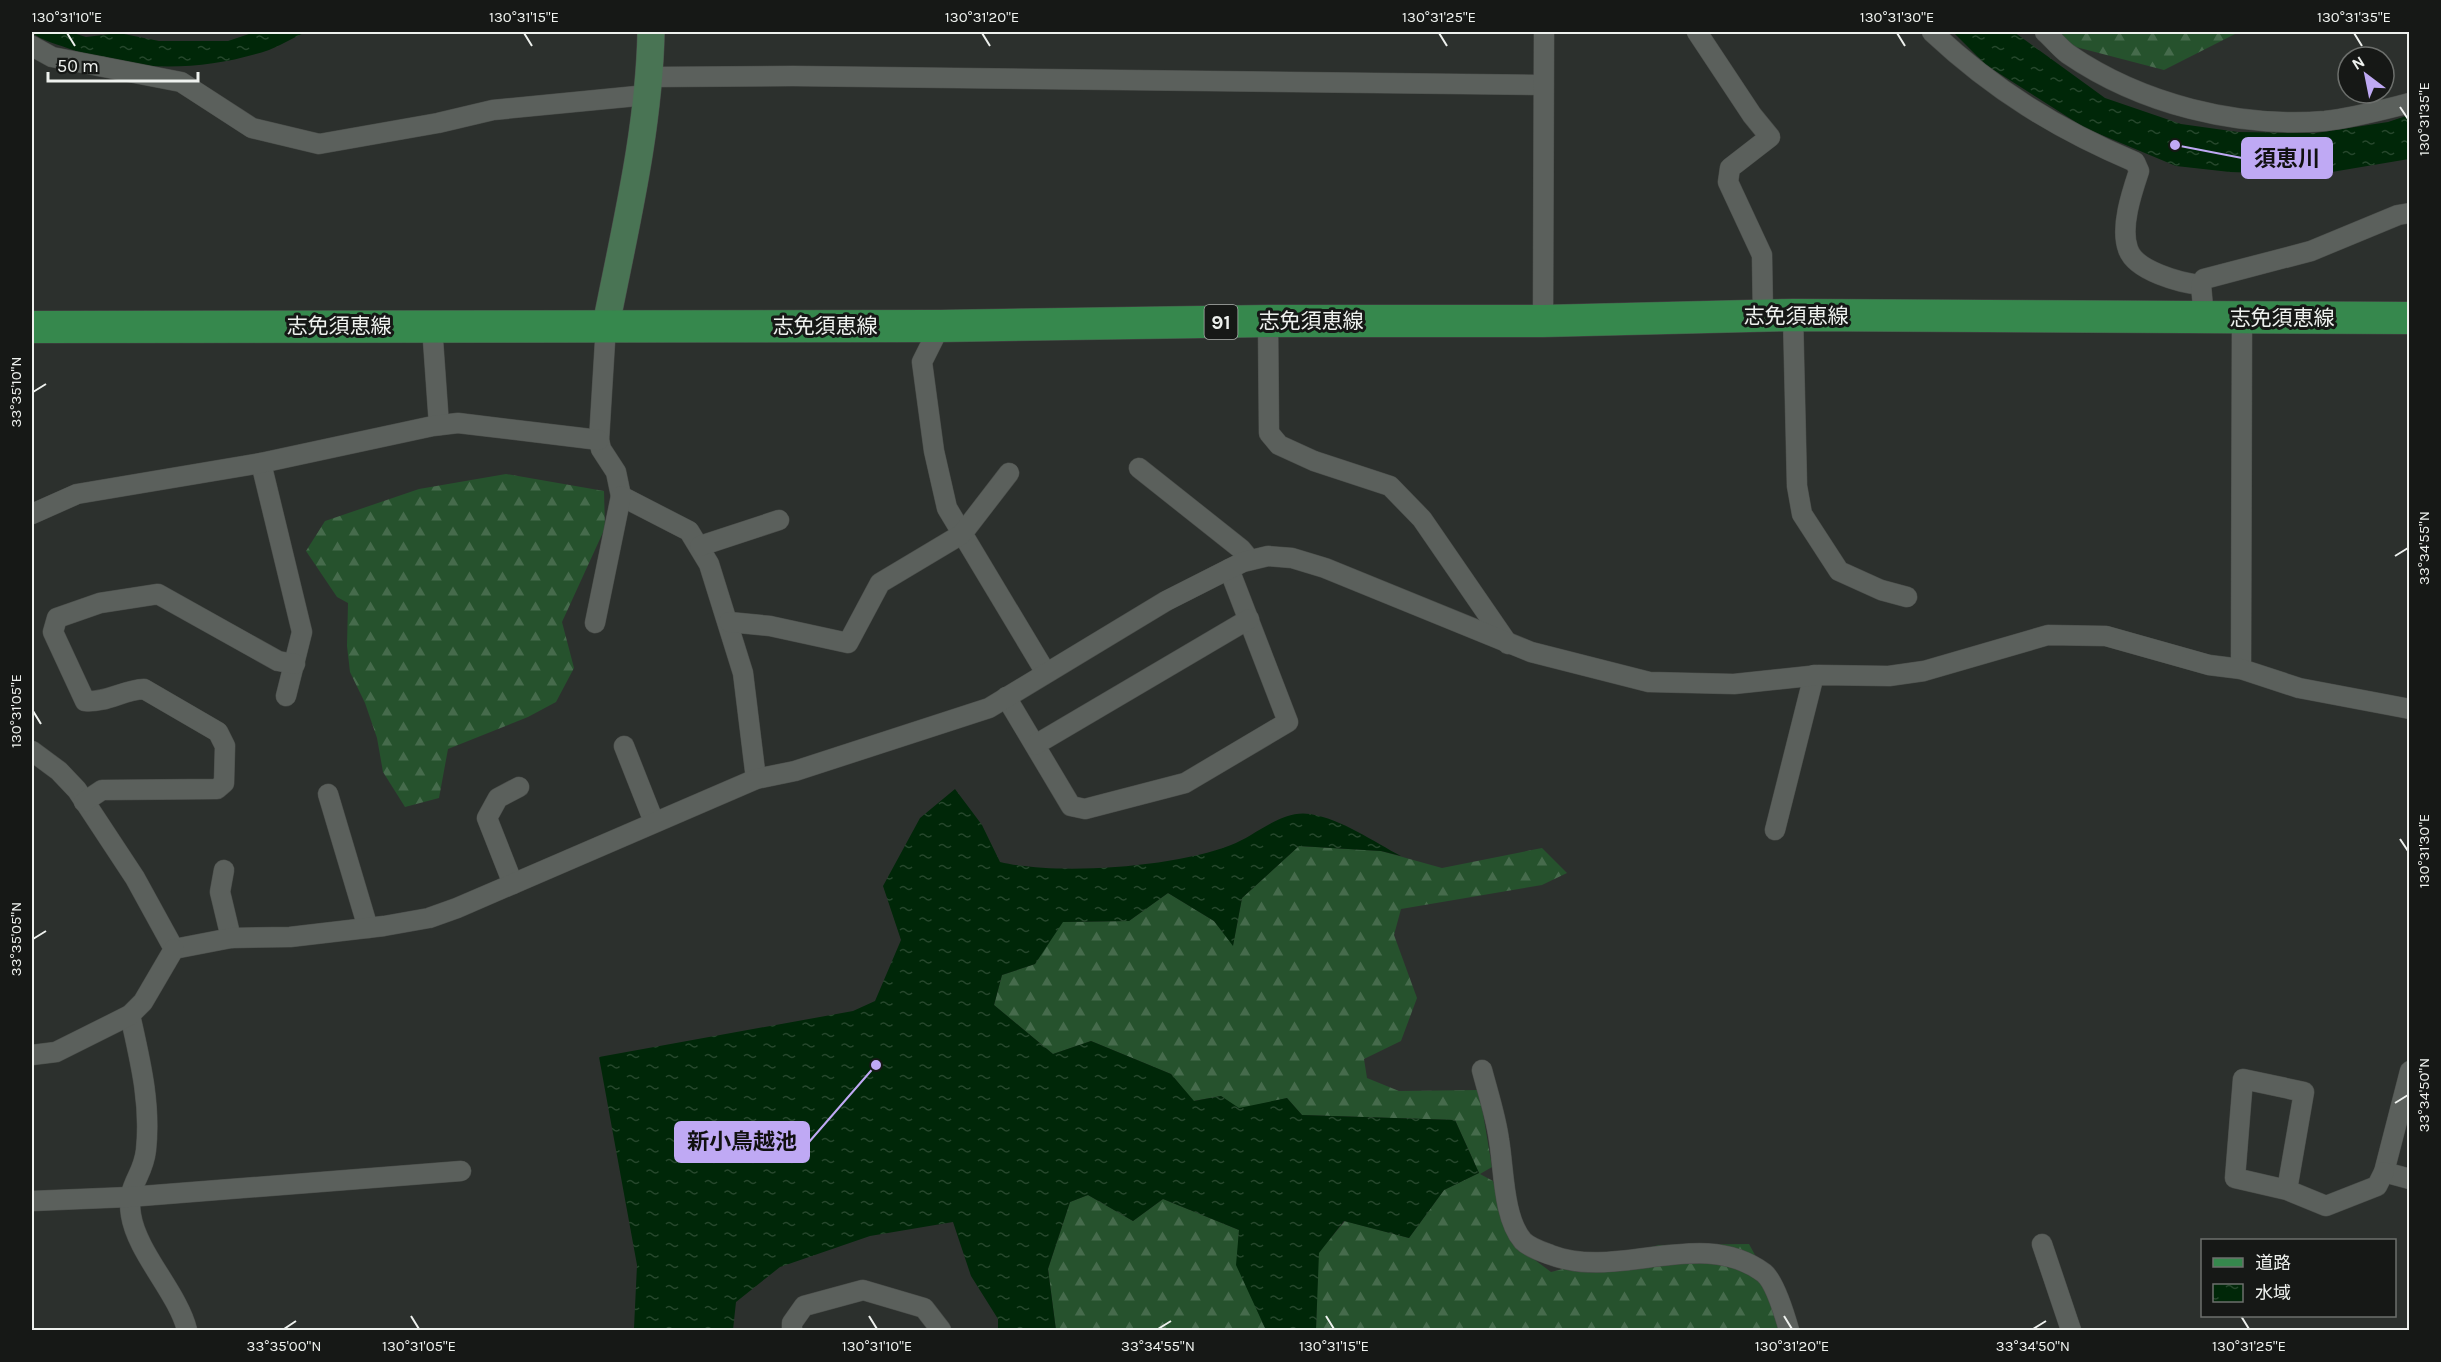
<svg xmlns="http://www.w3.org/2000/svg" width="2441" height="1362" viewBox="0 0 2441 1362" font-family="Karla,'Noto Sans JP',sans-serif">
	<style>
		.forest { fill: url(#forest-firs) }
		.water { fill: url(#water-ripples) }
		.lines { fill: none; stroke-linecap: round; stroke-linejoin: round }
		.street-casing { stroke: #494c49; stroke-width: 21 }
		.secondary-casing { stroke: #494c49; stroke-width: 28 }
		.primary-casing { stroke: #494c49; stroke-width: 33 }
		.street { stroke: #5b605c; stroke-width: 20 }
		.secondary { stroke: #497454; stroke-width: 27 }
		.primary { stroke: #36884d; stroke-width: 32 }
		.ticks { fill: none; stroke: #eef1ee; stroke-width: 2 }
		.labels { text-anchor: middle; stroke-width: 6; stroke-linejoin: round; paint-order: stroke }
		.shield { fill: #161816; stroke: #adb0ad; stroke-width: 1.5 }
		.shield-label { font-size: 20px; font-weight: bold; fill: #eef1ee }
		.street-label { font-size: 21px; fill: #eef1ee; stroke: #161816 }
		.leader { fill: none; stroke: #bfa9f4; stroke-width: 2 }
		.callout-dot { fill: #bfa9f4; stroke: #161816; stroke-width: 2 }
		.callout { fill: #bfa9f4; stroke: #bfa9f4; stroke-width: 2 }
		.callout-label { font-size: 22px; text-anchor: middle; font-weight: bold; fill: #111 }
		.neatline { fill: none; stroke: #eef1ee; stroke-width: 2 }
		.ticks-label { font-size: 15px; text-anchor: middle; fill: #eef1ee }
	</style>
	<defs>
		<pattern id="forest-firs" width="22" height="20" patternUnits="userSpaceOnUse" patternTransform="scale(1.5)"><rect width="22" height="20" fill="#26522d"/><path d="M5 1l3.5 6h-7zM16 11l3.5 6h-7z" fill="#466b4c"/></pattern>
		<pattern id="water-ripples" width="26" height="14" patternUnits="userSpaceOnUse" patternTransform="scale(1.5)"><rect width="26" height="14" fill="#002708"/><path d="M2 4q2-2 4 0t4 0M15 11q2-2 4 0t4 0" fill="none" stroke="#26472c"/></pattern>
	</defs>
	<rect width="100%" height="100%" fill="#2c302d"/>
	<g class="forest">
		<path d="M2057 32H2239L2164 70 2072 46Z"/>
		<path d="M506 474 604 491 605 528 562 622 574 668 556 702 528 717 448 749 439 798 405 807 383 772 377 738 365 703 350 672 347 646 348 603 337 597 306 551 325 521 419 489Z"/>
		<path d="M1299 846 1381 851 1442 868 1542 848 1567 873 1542 885 1401 909 1394 935 1417 998 1401 1041 1364 1059 1367 1078 1399 1091 1479 1090 1492 1167 1480 1174 1493 1181 1511 1242 1551 1272 1659 1245 1749 1244 1796 1330H1316L1318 1253 1345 1221 1409 1238 1444 1190 1479 1173 1455 1120 1302 1115 1287 1098 1239 1109 1221 1096 1193 1101 1171 1074 1091 1041 1053 1054 994 1005 1002 975 1035 964 1062 922 1129 921 1168 893 1214 921 1233 945 1242 898Z"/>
		<path d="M1088 1195 1133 1221 1163 1199 1239 1230 1237 1265 1266 1330H1056L1048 1269 1070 1202Z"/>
	</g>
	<g class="water">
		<path d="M32 32H70L86 37 119 33 159 41H228L255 32H306C294 37 282 45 269 50 206 71 136 73 73 50 60 45 41 41 32 32Z"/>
		<path d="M1953 32H2014L2105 98 2181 124 2238 132 2316 133 2388 122 2409 115V159L2314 175 2230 172 2176 166 2085 128 1986 65Z"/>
		<path d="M955 789 982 825 1000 862C1058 876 1175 867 1231 845 1255 836 1282 809 1310 814 1342 819 1374 842 1401 856L1381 851 1299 846 1242 898 1233 946 1214 921 1168 893 1129 921 1063 922 1035 964 1002 975 994 1005 1053 1054 1091 1041 1171 1074 1194 1101 1221 1096 1239 1108 1287 1098 1302 1115 1455 1120 1479 1173 1444 1190 1409 1238 1344 1221 1319 1253 1316 1330H1266L1236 1265 1239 1230 1163 1199 1133 1221 1088 1195 1070 1202 1048 1269 1056 1330H998V1319L971 1276 953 1222 870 1236 780 1267 736 1302 733 1330H632L634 1328 637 1265 599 1057 853 1011 875 1001 901 940 883 886 920 818Z"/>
	</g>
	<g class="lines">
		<defs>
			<g id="street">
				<path d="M1697 32 1752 115 1770 137 1730 168 1728 182 1762 255 1763 316"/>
				<path d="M1932 32C1994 90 2057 129 2135 162L2139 171C2132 192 2120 227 2128 249 2135 271 2181 283 2201 285"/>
				<path d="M2045 32C2053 39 2060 48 2068 54 2141 104 2237 128 2325 121 2353 118 2382 110 2410 103"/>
				<path d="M32 46 52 57 181 82 252 128 319 144 438 123 493 110 647 95"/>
				<path d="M650 77 793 76 1543 85"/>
				<path d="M1793 315 1797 486 1802 514 1839 571 1881 590 1907 597"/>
				<path d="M2204 318 2201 285 2204 279 2311 251 2398 215 2410 213"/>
				<path d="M1268 321 1269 433 1279 445 1314 461 1390 486 1422 519 1508 644"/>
				<path d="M1543 321 1544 32"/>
				<path d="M606 325 599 440 601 449 616 472 621 496 689 531 709 564 743 673 756 779"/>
				<path d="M432 326 439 425"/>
				<path d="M940 326 922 362 934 451 947 508 1046 673"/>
				<path d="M261 463 302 632 286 696"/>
				<path d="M1139 468 1241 549 1250 560"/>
				<path d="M32 514 77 494 261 463 433 426 458 423 599 440"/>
				<path d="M700 546 779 520"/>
				<path d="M729 622 770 626 848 643 880 583 962 534 1009 473"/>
				<path d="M595 623 621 496"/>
				<path d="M2241 669 2242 318"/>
				<path d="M1006 697 1071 806 1085 809 1185 783 1288 722 1229 569"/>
				<path d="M1035 745 1249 619"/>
				<path d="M624 746 654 822"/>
				<path d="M32 751 59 771 77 790 135 878 174 949"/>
				<path d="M328 794 368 928"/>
				<path d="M84 802 102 790 217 789 224 783 225 746 218 732 144 689C123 690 106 703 85 701L53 632 57 618 100 603 158 594 278 661 295 664"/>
				<path d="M1775 830 1814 675"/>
				<path d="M224 870 220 892 231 938"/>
				<path d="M513 884 487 818 498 798 519 787"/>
				<path d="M174 949 231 938 290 937 384 926 429 918 457 908 756 779 795 771 989 708 1166 601 1243 562 1268 556 1292 558 1325 568 1531 652 1649 682 1734 684 1819 675 1889 676 1924 671 2048 635 2106 636 2209 665 2241 669 2299 688 2410 709"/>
				<path d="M130 1015C140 1060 151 1103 146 1150 143 1178 126 1184 131 1215 137 1253 178 1293 187 1330"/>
				<path d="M32 1055 56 1052 130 1015 143 1002 174 949"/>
				<path d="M1482 1070C1488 1093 1496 1117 1499 1140 1504 1169 1503 1218 1523 1241 1530 1248 1543 1252 1551 1255 1619 1281 1701 1226 1764 1273 1775 1282 1785 1316 1789 1330"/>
				<path d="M2410 1071 2384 1172 2410 1179"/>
				<path d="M2287 1190 2304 1092 2243 1079 2235 1178 2287 1190 2326 1206 2377 1186 2384 1172"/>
				<path d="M32 1201 129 1197 461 1171"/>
				<path d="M2042 1244 2071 1330"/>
				<path d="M792 1330V1323L804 1306 863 1290 924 1308 941 1330"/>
			</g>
			<path id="secondary" d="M606 325C625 228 649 131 651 32"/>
			<path id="primary" d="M32 327 940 326 1268 321H1543L1793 315 2410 318"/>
		</defs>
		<use href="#street" class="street-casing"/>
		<use href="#secondary" class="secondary-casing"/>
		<use href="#primary" class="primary-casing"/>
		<use href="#street" class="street"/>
		<use href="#secondary" class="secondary"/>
		<use href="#primary" class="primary"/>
	</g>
	<path class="ticks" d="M67 33 75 46M524 33 532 46M982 33 990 46M1439 33 1447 46M1897 33 1905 46M2354 33 2362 46M2400 107 2408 119M33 392 46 384M2395 556 2408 548M33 711 41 724M2400 839 2408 851M33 939 46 931M2395 1103 2408 1095M411 1316 419 1329M869 1316 877 1329M1326 1316 1334 1329M1784 1316 1792 1329M2241 1316 2249 1329M284 1329 296 1321M1158 1329 1171 1321M2033 1329 2046 1321"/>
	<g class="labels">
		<rect class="shield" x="1204.5" y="305" width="33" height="34" rx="4.5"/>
		<g class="shield-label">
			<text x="1221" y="329">91</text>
		</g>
		<g class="street-label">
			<text x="1796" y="323">志免須恵線</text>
			<text x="2282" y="325">志免須恵線</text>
			<text x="1311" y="328">志免須恵線</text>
			<text x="339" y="333">志免須恵線</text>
			<text x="825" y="333">志免須恵線</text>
		</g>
	</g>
	<path class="leader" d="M2175 145L2242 158M876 1065L809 1142"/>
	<g class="callout-dot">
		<circle cx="2175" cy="145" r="6"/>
		<circle cx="876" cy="1065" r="6"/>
	</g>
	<g class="callout">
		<rect x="2242" y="138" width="90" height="40" rx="6"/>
		<rect x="675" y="1122" width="134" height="40" rx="6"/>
	</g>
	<g class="callout-label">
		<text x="2287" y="166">須恵川</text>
		<text x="742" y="1149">新小鳥越池</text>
	</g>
	<rect width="2441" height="1362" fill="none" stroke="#161816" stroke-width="66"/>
	<rect x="2201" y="1239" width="195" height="78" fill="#161816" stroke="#6c6f6c" stroke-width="1.5"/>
	<rect x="2213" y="1258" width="30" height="9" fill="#36884d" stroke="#6c6f6c" stroke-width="1.5"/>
	<text x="2255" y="1269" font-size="18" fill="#eef1ee">道路</text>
	<rect x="2213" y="1284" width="30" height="18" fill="url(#water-ripples)" stroke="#6c6f6c" stroke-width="1.5"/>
	<text x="2255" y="1299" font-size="18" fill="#eef1ee">水域</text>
	<g transform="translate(2366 75) rotate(328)"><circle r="28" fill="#161816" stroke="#6c6f6c" stroke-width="1.5"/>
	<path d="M0-4.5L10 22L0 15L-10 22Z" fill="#bfa9f4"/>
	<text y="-9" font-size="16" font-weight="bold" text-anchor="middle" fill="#eef1ee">N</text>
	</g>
	<path d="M48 72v9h150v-9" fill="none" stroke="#eef1ee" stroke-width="3"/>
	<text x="57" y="72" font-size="18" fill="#eef1ee" stroke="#161816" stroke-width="4.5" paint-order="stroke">50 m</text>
	<rect x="33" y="33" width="2375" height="1296" class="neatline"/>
	<g class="ticks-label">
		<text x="67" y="22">130°31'10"E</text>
		<text x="524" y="22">130°31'15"E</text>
		<text x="982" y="22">130°31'20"E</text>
		<text x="1439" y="22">130°31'25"E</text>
		<text x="1897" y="22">130°31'30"E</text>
		<text x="2354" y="22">130°31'35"E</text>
		<text transform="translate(2424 119) rotate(-90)" y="5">130°31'35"E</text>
		<text transform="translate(16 392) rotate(-90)" y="5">33°35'10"N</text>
		<text transform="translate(2424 548) rotate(-90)" y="5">33°34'55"N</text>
		<text transform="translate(16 711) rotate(-90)" y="5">130°31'05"E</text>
		<text transform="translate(2424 851) rotate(-90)" y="5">130°31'30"E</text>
		<text transform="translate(16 939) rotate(-90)" y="5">33°35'05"N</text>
		<text transform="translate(2424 1095) rotate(-90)" y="5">33°34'50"N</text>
		<text x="284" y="1351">33°35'00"N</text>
		<text x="419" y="1351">130°31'05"E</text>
		<text x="877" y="1351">130°31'10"E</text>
		<text x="1158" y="1351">33°34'55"N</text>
		<text x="1334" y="1351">130°31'15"E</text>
		<text x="1792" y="1351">130°31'20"E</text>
		<text x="2033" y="1351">33°34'50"N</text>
		<text x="2249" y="1351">130°31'25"E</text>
	</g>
</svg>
